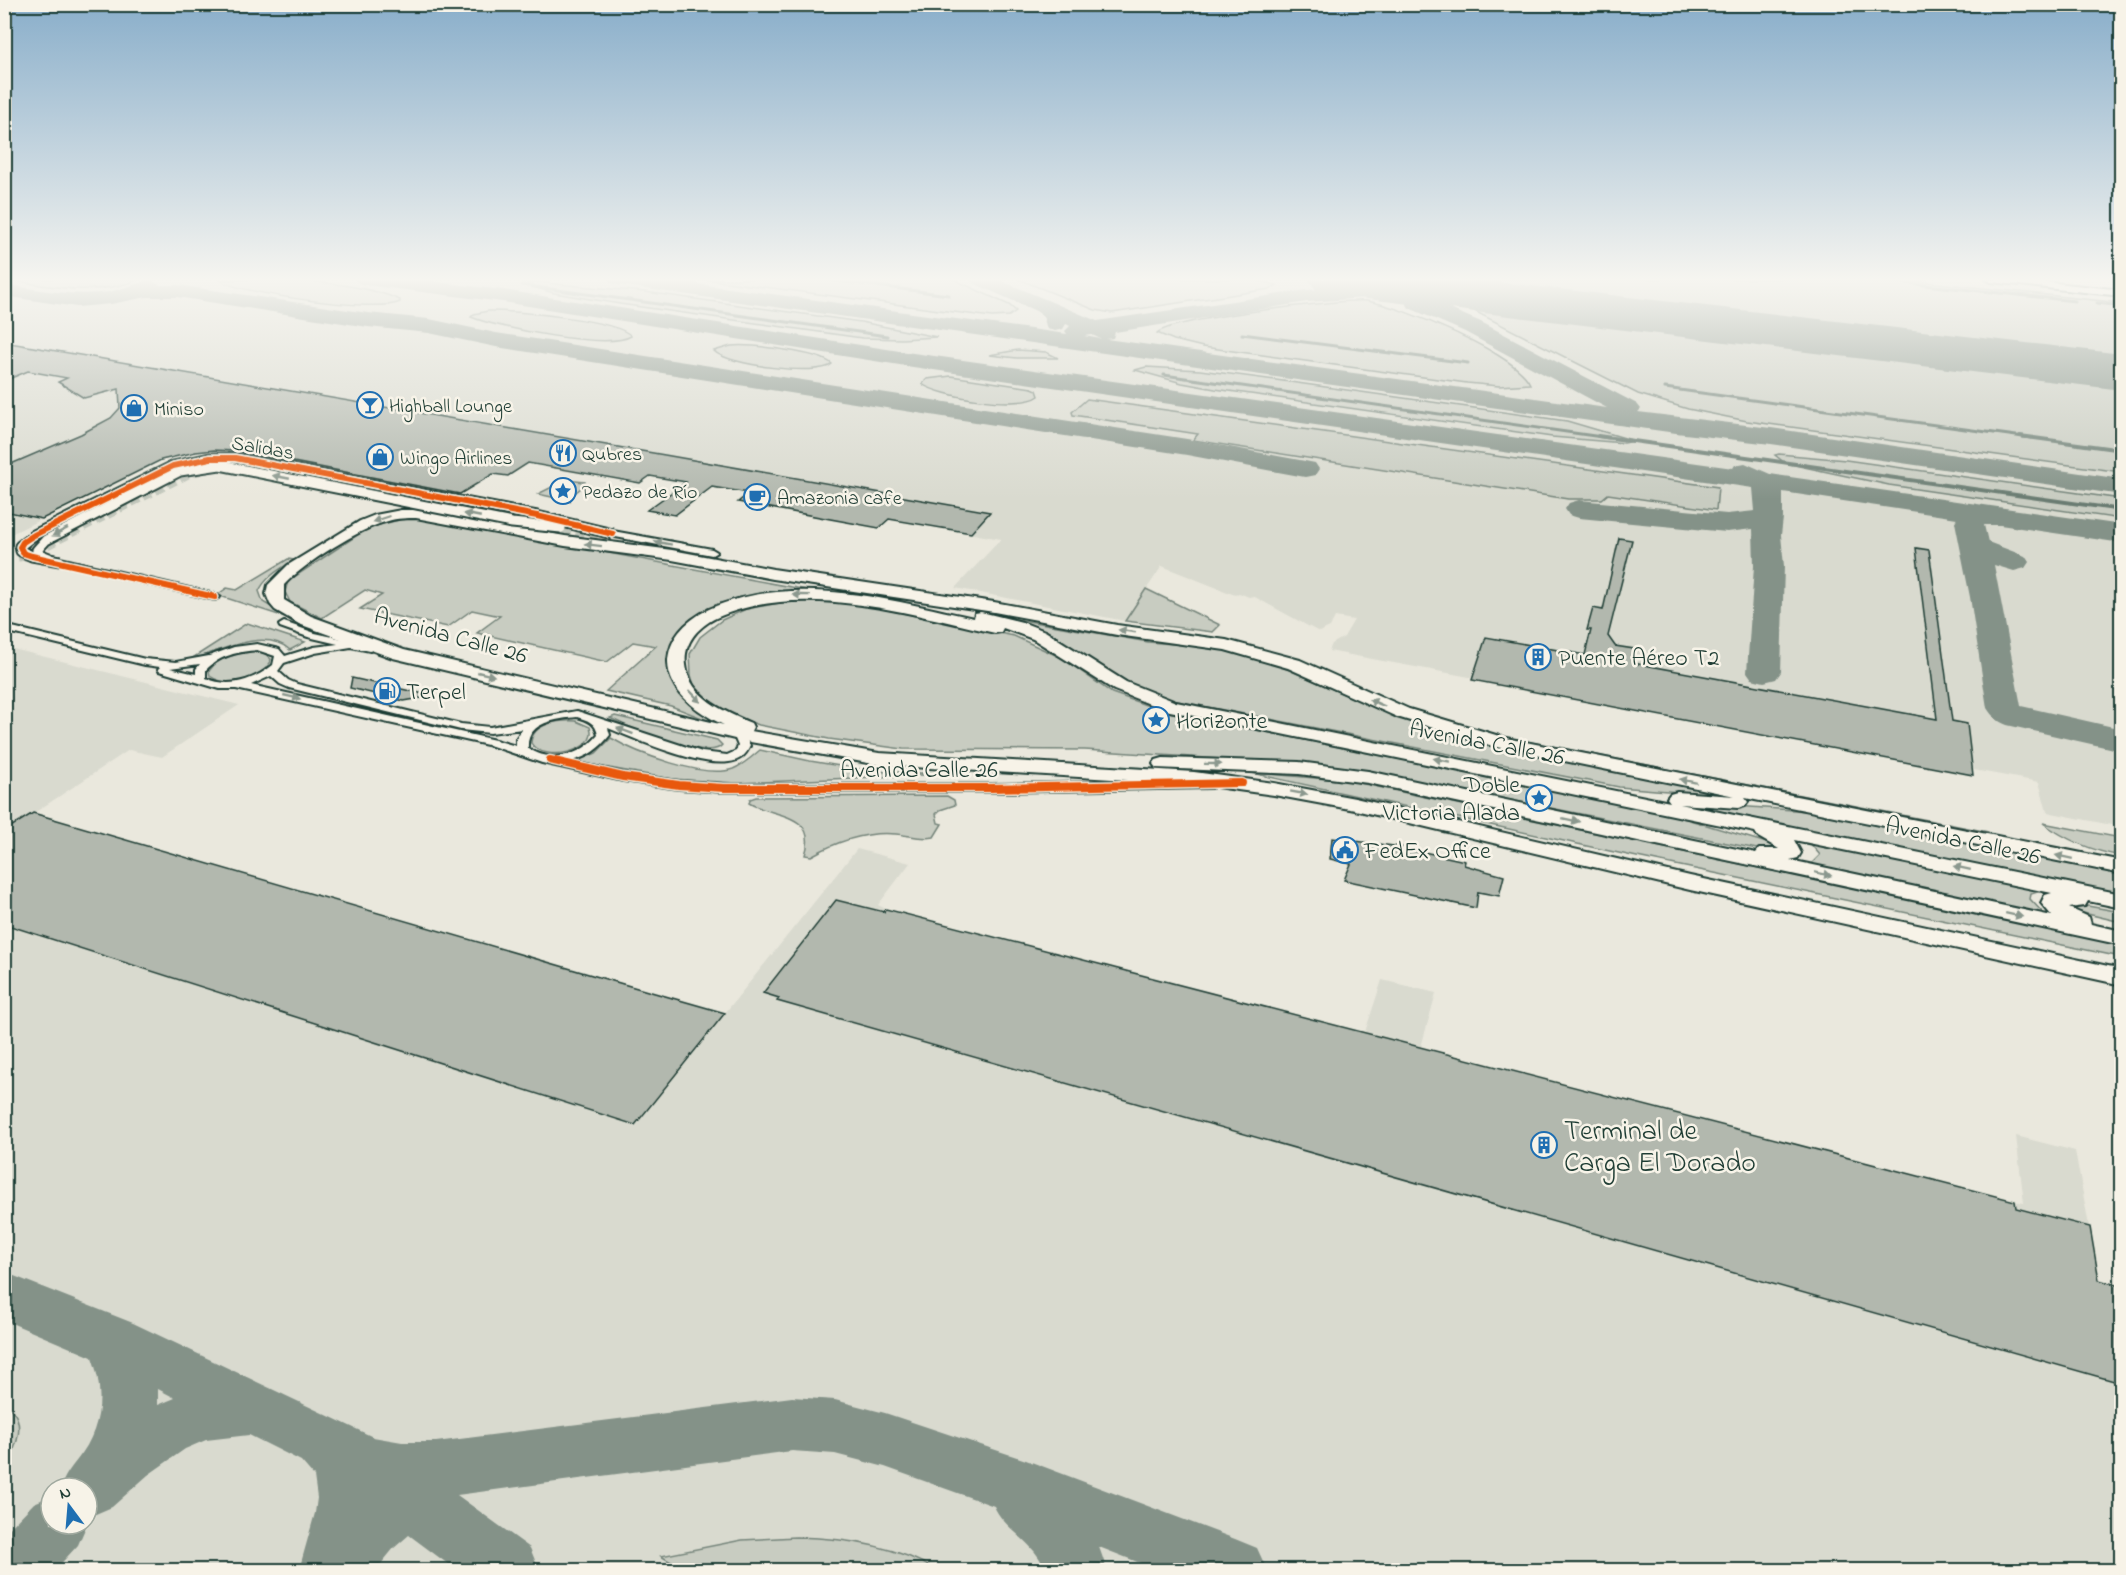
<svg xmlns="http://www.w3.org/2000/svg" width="2126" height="1575" viewBox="0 0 2126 1575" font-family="'Indie Flower',sans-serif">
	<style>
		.built { fill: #d9dacf; fill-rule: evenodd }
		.green { fill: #c8ccc1; stroke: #74847a; stroke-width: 1.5 }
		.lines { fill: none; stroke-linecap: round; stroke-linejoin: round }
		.stream-far1 { stroke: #6a7c72; stroke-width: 3 }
		.stream { stroke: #6a7c72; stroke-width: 4 }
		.taxiway { fill: #849288; fill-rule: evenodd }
		.runway { fill: #849288; fill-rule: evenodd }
		.building { fill: #b2b8ae; stroke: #1f3d34; stroke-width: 1.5 }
		.street-tunnel { stroke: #c1c6bb; stroke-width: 9; stroke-dasharray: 9 4.5; stroke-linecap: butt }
		.street-casing { stroke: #1f3d34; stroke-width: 4 }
		.secondary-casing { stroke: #1f3d34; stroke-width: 4 }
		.primary-casing { stroke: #1f3d34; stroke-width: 4 }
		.street { fill: #f7f3e8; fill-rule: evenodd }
		.secondary { fill: #f7f3e8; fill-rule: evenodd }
		.primary { fill: #f7f3e8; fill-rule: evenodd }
		.street-bridge-casing { stroke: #1f3d34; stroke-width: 13; stroke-linecap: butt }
		.street-bridge { stroke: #f7f3e8; stroke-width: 9 }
		.cycleway-far1-casing { stroke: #f7f3e8; stroke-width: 9 }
		.cycleway-casing { stroke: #f7f3e8; stroke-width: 11 }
		.cycleway-far1 { stroke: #e8590c; stroke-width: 6 }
		.cycleway { stroke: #e8590c; stroke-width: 8 }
		.oneway { fill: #8b988e }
		.labels { text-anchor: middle; stroke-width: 5; stroke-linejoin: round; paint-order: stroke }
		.far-poi-label { font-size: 20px; fill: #1f3d34; stroke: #f7f3e8; text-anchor: start }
		.far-street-label { font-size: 20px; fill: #1f3d34; stroke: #f7f3e8 }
		.street-label { font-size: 24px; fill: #1f3d34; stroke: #f7f3e8 }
		.poi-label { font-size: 24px; fill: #1f3d34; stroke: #f7f3e8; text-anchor: start }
		.near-poi-label { font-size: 28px; fill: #1f3d34; stroke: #f7f3e8; text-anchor: start }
	</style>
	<rect width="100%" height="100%" fill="#eae8dd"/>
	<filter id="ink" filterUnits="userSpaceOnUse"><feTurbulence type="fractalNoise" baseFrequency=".0167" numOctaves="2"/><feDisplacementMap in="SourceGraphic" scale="12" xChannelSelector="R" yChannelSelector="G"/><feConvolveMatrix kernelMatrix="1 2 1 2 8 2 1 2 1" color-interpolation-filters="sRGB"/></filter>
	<g filter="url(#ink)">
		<g class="built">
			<path d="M5 279H1953L2121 297V827L2047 812 2039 782 1329 651 1332 644 1344 637 1354 620 1335 617 1330 627 1319 632 1253 596 1249 597 1239 593 1235 595 1162 566 1125 621 955 588 1001 539 889 519 886 522 712 487 675 515 647 510 685 482 650 476 529 463 508 476 493 474 458 496 214 450 204 451 161 460 5 537Z"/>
			<path d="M5 647 239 705 162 757 129 750 34 813 725 1013 857 849 910 863 878 905 886 909 1365 1032 1382 980 1436 993 1421 1047 2015 1201 2024 1203 2016 1136 2075 1151 2099 1279 2121 1286V1570H5ZM51 1488H87V1524H51Z"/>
		</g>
		<g class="green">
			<path d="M4 279H140C96 298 50 286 4 279Z"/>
			<path d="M287 279C324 283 366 285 400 300V302C379 313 239 294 219 280Z"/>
			<path d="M703 279H953L1009 305 1016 311 1009 316 992 317Z"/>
			<path d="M1018 279H1247L1277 285 1270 289 1112 313 1095 310Z"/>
			<path d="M1444 279H1899L2121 303V358Z"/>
			<path d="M535 282 645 292 861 322 937 337 902 339 862 338 620 304 554 293 525 285Z"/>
			<path d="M1367 301C1401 306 1517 354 1530 384L1499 386 1467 383 1203 347 1174 340 1157 333C1171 319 1339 299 1367 301Z"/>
			<path d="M1471 307 2121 385V472L1747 421 1688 409 1638 394 1468 308Z"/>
			<path d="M488 311C512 310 619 320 631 336 609 350 497 328 471 317L474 314Z"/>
			<path d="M731 346C749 344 820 352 832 364 819 377 727 365 714 351Z"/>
			<path d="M1018 350 1046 352 1058 358H1017L989 355Z"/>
			<path d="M1146 367 1200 370 1283 381 1567 421 1635 441 1624 443 1552 437 1215 389 1182 383 1135 370Z"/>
			<path d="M951 376 1032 388 1037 390 1039 396C1021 410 940 397 922 384L927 379Z"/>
			<path d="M1087 399 1718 487 1716 510 1608 494 1602 499H1568L1193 440 1198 434 1073 415 1072 412Z"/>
			<path d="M1779 454 1846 460 2121 499V519L1889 485 1785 463 1775 455Z"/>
			<path d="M566 480 585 482V485L571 496 570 501 538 494Z"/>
			<path d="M410 517 464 526 813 591 775 593 740 599 671 647 668 665 672 678 738 732 671 706 606 691 656 646 633 642 607 662 477 633 500 616 472 610 448 627 360 609 382 595 365 590 322 618 290 602 285 592 288 581 368 528Z"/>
			<path d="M288 559 294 560C281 569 266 576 259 591L263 602 291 619 217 595 227 588 237 590Z"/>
			<path d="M1146 589 1220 625 1213 632 1125 621Z"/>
			<path d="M796 600H839L1014 636 1062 658 1112 693 1163 711 1673 815 1777 846 1776 851 1757 849 1345 767 1085 750 903 749 829 739 759 725 726 713 713 704 694 685 691 675 690 654 700 637 722 620 746 609Z"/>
			<path d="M1011 618 1148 642 1211 647 1259 657 1392 715 1477 741 1740 797 1619 787 1157 697 1144 693Z"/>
			<path d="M247 623 305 642 290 650C264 626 215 653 188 661Z"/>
			<path d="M246 651 263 652 271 659 270 663C259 680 227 688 210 676L209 671 217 661Z"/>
			<path d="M1382 699 1443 721 1505 737 1988 832 1990 837 1504 740 1443 724Z"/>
			<path d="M615 716 717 740 722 745C710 762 628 727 610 718Z"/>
			<path d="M576 721 590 727C600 751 543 764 531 743 532 723 560 720 576 721Z"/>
			<path d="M611 738C636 753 705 779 733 769 743 765 752 757 760 750L810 761 870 771 945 774 737 783 672 779 575 762 596 753Z"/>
			<path d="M1247 772 1350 781 2121 945V957L1637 857Z"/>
			<path d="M947 796 954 800 955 805 940 810 936 814 938 823 942 824 934 837C922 840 908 835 896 834 866 831 836 842 811 856L805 855C819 812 771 817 749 803L750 799 756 797Z"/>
			<path d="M1676 802 1808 811 2121 872V895Z"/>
			<path d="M2043 823 2121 838V856C2093 851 2066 840 2043 823Z"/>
			<path d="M1808 841 2044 890 2031 894 2030 899 2046 916 1809 866 1820 855Z"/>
			<path d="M2071 903 2121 912V922L2075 911 2066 905Z"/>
			<path d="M5 1404C28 1419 18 1446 5 1465Z"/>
			<path d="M796 1537C844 1538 895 1545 936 1570H684L661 1556 742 1540Z"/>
		</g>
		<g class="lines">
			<g class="stream-far1">
				<path d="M821 279 949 295"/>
				<path d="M1869 279 2075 301"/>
				<path d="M522 285 887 336"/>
				<path d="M2097 303 2122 306"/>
				<path d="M1242 334 1468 363"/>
				<path d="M1164 375 1609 438"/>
				<path d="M1665 388 2031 438"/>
			</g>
			<g class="stream">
				<path d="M1598 436 2122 510"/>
				<path d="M2020 436 2122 450"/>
			</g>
			<g class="taxiway">
				<path d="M355 279H414L503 290 906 352 1733 468 1735 465 1745 463 1770 474 2122 525V543L2000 525H1984L1988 542 2025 556 2029 562 2025 568 2014 571 1994 565 2021 706 2122 729V751L2007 725C1997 721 1993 717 1987 708L1970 597 1955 522 1957 518 1783 492V518L1781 535 1784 566 1781 672 1776 679 1764 682 1752 679 1747 672 1754 566 1753 529 1727 532 1579 518 1569 515 1565 509 1569 503 1579 500 1727 514 1755 511 1753 488 906 366 503 302 365 285 358 283Z"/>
				<path d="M608 279H662L1067 334 1065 331 1070 326 1066 324 1063 329 1055 331 1047 329 1043 316 1036 311 973 283 970 279H997L1097 321 1307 290 1380 285 1485 291 1493 292 1496 297 1493 302 1485 303 1429 300 1481 322 1637 404 1641 409 1638 412 1771 428 2122 479V495L1771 444 1676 433 618 285 611 283ZM1380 297 1409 299 1406 303 1409 308 1465 332 1607 408 1106 339 1113 338 1115 332 1307 302ZM1092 335 1101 339 1084 336Z"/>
				<path d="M150 280 160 285H177L368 313 429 319 496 333 1187 439 1305 461 1315 463 1319 469 1315 475 1305 477 1187 455 496 347 429 333 368 327 177 297H147L111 304 77 307 4 296V284C39 290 74 297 109 292 123 289 136 283 150 280Z"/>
				<path d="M4 1272 133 1323 373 1437 402 1442H436L792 1397 835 1400 885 1413 1026 1460 1235 1539 1257 1548 1267 1570H1158L1099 1547 1107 1570H1045C1036 1542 1005 1531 994 1506L885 1467 835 1454 792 1451 457 1495 530 1548 539 1570H456L409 1535 394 1548 376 1570H299L315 1513 317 1498 314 1476 301 1461 249 1435 206 1440 185 1449 148 1475 112 1507 91 1516 87 1514V1488H61C64 1476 70 1469 77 1460 102 1430 105 1392 92 1357L4 1320ZM158 1389 175 1398 158 1405Z"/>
				<path d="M51 1496V1524H87L78 1545 55 1570H4V1534L34 1503Z"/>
			</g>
			<path class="runway" d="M1308 279H1472L2122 354V390L1335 295 1316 290Z"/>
		</g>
		<g class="building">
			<path d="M4 342 659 454 990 512 971 533 889 519 879 528 738 502 749 493 712 487 675 515 647 510 686 482 650 476 640 483 528 463 508 476 493 474 460 494 236 451 214 450 196 452 161 460 42 519 4 511V467L81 434 111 418 120 408 119 389 84 398 58 382 67 378 28 371 4 381Z"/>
			<path d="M1619 538 1632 540 1608 636 1615 646 1634 649 1633 663 1937 719 1916 548 1929 550 1952 721 1967 724 1973 775 1472 680 1486 637 1585 655 1591 630H1587L1593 608 1603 610Z"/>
			<path d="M352 678 433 696 404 701 350 688Z"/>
			<path d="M33 813 623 984 725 1013 635 1125 4 924V831Z"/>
			<path d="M1332 838 1401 847 1465 861 1464 865 1504 876 1499 896 1478 892 1476 908 1344 880 1351 864 1330 859Z"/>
			<path d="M836 900 884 912 886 909 2015 1201 2016 1208 2090 1227 2099 1280 2121 1286V1383L777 1001 779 998 763 993Z"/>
		</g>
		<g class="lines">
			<g class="street-tunnel">
				<path d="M549 528 606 540"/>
				<path d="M47 545 188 474 201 470"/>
				<path d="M23 561 22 550 53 533"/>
			</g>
			<defs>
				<g id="street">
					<path d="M613 531 712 549 717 552 712 555 610 536 608 534Z"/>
					<path d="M60 558 215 594 220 597 215 600 57 563 55 561Z"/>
					<path d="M284 622 315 633 374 646 375 648 370 651 351 647 315 653 284 663 278 671 288 680 297 684 461 724 490 727 577 711 702 752 727 755 736 751 738 746 733 734 739 731 743 732 750 746C746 755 740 761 729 762 699 767 638 740 608 728L610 735C599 749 588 757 571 761L623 773 679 781 724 784H991L1212 780 1218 784 1212 788 991 792H724L679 789 623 781 542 763 492 746 236 689H220L159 671 158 669 160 667 145 665 4 631V625L145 659 176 662 209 656 234 647 257 644 279 649 285 656 314 647 338 644 308 637 280 627 279 625ZM257 650 275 656 273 665C254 680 229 689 206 678V670C220 655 238 652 257 650ZM200 664 196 669V674L170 668ZM271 676 280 684 289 688 461 730 490 733 522 729 516 739V746L495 740 251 685ZM577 717C588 720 596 723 598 735 581 756 551 764 528 748 526 722 557 719 577 717Z"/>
				</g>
				<path id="secondary" d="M1986 279H2017L2122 290V296L1991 282Z"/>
				<path id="primary" d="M401 510H416L565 536 672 550 773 569 994 602 1117 625 1226 640 1300 660 1409 709 1506 738 2122 861V874L1745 798 1748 802 1745 806 1738 808 1680 804 2122 894V908L2088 901 2085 906 2069 908 2089 917 2091 924 2122 931V945L1368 783 1299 774 1156 768 1153 764 1156 760 1163 758 1299 762 1368 771 1756 853 1759 849H1779L1758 837 1755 832 1165 710 1114 690 1033 639 1003 628 1001 632 995 633C908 614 801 580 716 618 698 627 683 643 686 665 689 697 725 712 751 723L753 727 751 731 879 753 1194 772 1274 783 1355 798 1690 876 2122 969V985L1690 890 1355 810 1274 795 1194 784 879 765 739 740 393 658 299 624 275 610 270 604 266 594 268 585 288 565 360 521 375 515ZM416 518 565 546 672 560 773 579 994 612 1117 635 1225 650 1288 668 1397 717 1496 747 1735 796 1677 792 1670 794 1667 798 1670 802 1176 702 1126 682 1045 631 1022 622 981 612 975 613 974 618C889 600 793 572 709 609 689 619 670 635 668 660 667 692 699 713 724 725L404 650 311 616 284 600V585C303 564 360 528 388 521 397 518 407 518 416 518ZM1794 840 2052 893 2045 895 2041 903 2052 916 1790 860 1798 858 1801 853Z"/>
			</defs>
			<use href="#street" class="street-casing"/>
			<use href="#secondary" class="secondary-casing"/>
			<use href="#primary" class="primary-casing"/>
			<use href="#street" class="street"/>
			<use href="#secondary" class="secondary"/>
			<use href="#primary" class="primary"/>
			<defs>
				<g id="street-bridge">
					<path d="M49 558 39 554 37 550 46 540 180 471 220 465 512 523 561 528"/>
					<path d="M60 561 32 556 21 551 20 546 34 535 173 466 210 458H235L537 516 613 534"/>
				</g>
			</defs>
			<use href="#street-bridge" class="street-bridge-casing"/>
			<use href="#street-bridge" class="street-bridge"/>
			<defs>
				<path id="cycleway-far1" d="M215 597 32 556 23 553 20 547 23 542 34 535 173 466 210 458H235L537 516 613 534"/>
				<path id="cycleway" d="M550 760 623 777 679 785 724 788H991L1242 783"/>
			</defs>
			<use href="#cycleway-far1" class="cycleway-far1-casing"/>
			<use href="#cycleway" class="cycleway-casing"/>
			<use href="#cycleway-far1" class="cycleway-far1"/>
			<use href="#cycleway" class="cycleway"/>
		</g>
		<defs><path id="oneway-solid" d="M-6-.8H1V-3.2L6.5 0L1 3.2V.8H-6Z" transform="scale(1.5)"/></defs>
		<g class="oneway">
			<use href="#oneway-solid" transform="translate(281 477) rotate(-169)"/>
			<use href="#oneway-solid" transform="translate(472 515) rotate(-169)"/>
			<use href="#oneway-solid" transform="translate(381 519) rotate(162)"/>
			<use href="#oneway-solid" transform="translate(60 532) rotate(153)"/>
			<use href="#oneway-solid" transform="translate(663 543) rotate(-170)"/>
			<use href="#oneway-solid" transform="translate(593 545) rotate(-173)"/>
			<use href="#oneway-solid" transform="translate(801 595) rotate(-179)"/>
			<use href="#oneway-solid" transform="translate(1127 631) rotate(-172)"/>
			<use href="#oneway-solid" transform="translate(486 674) rotate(13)"/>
			<use href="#oneway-solid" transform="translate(695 696) rotate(46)"/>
			<use href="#oneway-solid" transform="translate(292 697) rotate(13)"/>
			<use href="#oneway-solid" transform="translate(1377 703) rotate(-157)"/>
			<use href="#oneway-solid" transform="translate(625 731) rotate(-160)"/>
			<use href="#oneway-solid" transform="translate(1442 760) rotate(-169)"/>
			<use href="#oneway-solid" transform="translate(1213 764) rotate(1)"/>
			<use href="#oneway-solid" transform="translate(1688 781) rotate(-168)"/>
			<use href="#oneway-solid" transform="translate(1299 793) rotate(10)"/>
			<use href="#oneway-solid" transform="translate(1571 820) rotate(12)"/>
			<use href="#oneway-solid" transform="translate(2064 857) rotate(-168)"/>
			<use href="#oneway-solid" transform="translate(1962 868) rotate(-168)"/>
			<use href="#oneway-solid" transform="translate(1823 874) rotate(12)"/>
			<use href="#oneway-solid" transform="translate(2014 915) rotate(12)"/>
		</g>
	</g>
	<linearGradient id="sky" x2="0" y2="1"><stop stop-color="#89aeca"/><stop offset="0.56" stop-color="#f6f5f0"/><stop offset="1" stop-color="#f6f5f0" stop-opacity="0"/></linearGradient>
	<rect width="2126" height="499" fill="url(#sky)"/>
	<defs>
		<symbol id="bar-ring" viewBox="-11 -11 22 22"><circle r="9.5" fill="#f7f3e8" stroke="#1f6fb2" stroke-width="1.5"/><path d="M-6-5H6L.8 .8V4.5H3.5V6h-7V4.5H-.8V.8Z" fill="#1f6fb2"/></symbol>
		<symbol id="shop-ring" viewBox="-11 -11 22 22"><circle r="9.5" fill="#f7f3e8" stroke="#1f6fb2" stroke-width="1.5"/><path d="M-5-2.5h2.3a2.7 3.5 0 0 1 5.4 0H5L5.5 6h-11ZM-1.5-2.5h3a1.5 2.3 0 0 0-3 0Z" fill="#1f6fb2"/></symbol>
		<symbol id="restaurant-ring" viewBox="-11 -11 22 22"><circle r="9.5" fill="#f7f3e8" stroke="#1f6fb2" stroke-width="1.5"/><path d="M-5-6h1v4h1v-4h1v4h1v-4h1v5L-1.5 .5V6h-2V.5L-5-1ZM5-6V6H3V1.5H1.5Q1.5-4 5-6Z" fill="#1f6fb2"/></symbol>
		<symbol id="sight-ring" viewBox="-11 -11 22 22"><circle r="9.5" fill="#f7f3e8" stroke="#1f6fb2" stroke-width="1.5"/><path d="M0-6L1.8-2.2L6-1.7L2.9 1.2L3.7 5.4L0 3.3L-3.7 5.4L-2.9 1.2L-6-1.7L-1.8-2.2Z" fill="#1f6fb2"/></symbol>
		<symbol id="cafe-ring" viewBox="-11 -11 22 22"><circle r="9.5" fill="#f7f3e8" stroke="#1f6fb2" stroke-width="1.5"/><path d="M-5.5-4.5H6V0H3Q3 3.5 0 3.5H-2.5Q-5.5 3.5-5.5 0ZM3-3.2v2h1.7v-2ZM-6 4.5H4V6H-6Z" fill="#1f6fb2"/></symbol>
		<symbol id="building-ring" viewBox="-11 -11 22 22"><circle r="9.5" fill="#f7f3e8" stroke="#1f6fb2" stroke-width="1.5"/><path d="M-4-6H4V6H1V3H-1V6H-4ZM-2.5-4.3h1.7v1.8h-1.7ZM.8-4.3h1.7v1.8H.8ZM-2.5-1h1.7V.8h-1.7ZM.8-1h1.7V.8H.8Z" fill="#1f6fb2"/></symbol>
		<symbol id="fuel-ring" viewBox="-11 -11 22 22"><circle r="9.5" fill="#f7f3e8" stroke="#1f6fb2" stroke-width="1.5"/><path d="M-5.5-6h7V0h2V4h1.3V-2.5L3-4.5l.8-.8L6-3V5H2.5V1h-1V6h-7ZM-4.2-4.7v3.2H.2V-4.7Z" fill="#1f6fb2"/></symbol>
		<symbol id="civic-ring" viewBox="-11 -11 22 22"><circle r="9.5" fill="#f7f3e8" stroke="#1f6fb2" stroke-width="1.5"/><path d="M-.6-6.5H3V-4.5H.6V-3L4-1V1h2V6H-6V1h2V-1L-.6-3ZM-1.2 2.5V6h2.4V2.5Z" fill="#1f6fb2"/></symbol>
	</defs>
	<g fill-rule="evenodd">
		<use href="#bar-ring" x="355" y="390" width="30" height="30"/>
		<use href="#shop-ring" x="119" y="393" width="30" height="30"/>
		<use href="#restaurant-ring" x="548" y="438" width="30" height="30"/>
		<use href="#shop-ring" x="365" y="442" width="30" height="30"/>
		<use href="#sight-ring" x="548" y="476" width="30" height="30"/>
		<use href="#cafe-ring" x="742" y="482" width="30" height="30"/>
		<use href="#building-ring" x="1523" y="642" width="30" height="30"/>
		<use href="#fuel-ring" x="372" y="676" width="30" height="30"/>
		<use href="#sight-ring" x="1141" y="705" width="30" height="30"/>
		<use href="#sight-ring" x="1524" y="783" width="30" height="30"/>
		<use href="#civic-ring" x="1330" y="835" width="30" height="30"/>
		<use href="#building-ring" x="1529" y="1130" width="30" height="30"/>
	</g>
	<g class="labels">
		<g class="far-poi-label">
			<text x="389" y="412">Highball Lounge</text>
			<text x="154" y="415">Miniso</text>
			<text x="582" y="460">Qubres</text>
			<text x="400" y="464">Wingo Airlines</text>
			<text x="582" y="498">Pedazo de Río</text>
			<text x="777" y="504">Amazonia cafe</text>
		</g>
		<g class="far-street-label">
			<text transform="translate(263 447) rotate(10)" y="7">Salidas</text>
		</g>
		<g class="street-label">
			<text transform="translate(451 635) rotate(15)" y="8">Avenida Calle 26</text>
			<text transform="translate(1487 742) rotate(11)" y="8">Avenida Calle 26</text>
			<text x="919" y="777">Avenida Calle 26</text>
			<text transform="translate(1963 840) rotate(12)" y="8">Avenida Calle 26</text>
		</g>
		<g class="poi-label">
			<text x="1558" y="665">Puente Aéreo T2</text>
			<text x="406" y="699">Terpel</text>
			<text x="1176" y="728">Horizonte</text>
			<text x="1520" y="792" text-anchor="end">Doble<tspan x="1520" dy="28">Victoria Alada</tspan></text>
			<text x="1364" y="858">FedEx Office</text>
		</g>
		<g class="near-poi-label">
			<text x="1564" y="1139">Terminal de<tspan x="1564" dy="32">Carga El Dorado</tspan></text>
		</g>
	</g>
	<rect width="2126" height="1575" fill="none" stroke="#f7f3e8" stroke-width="24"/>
	<rect x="12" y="12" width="2102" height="1551" fill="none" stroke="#1f3d34" stroke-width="2" filter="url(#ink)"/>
	<g transform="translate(69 1506) rotate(344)"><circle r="28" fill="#f7f3e8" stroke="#a1aaa0" stroke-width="1.5"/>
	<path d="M0-4.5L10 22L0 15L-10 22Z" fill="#1f6fb2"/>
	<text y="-9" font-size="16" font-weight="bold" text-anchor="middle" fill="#1f3d34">N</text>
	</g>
</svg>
